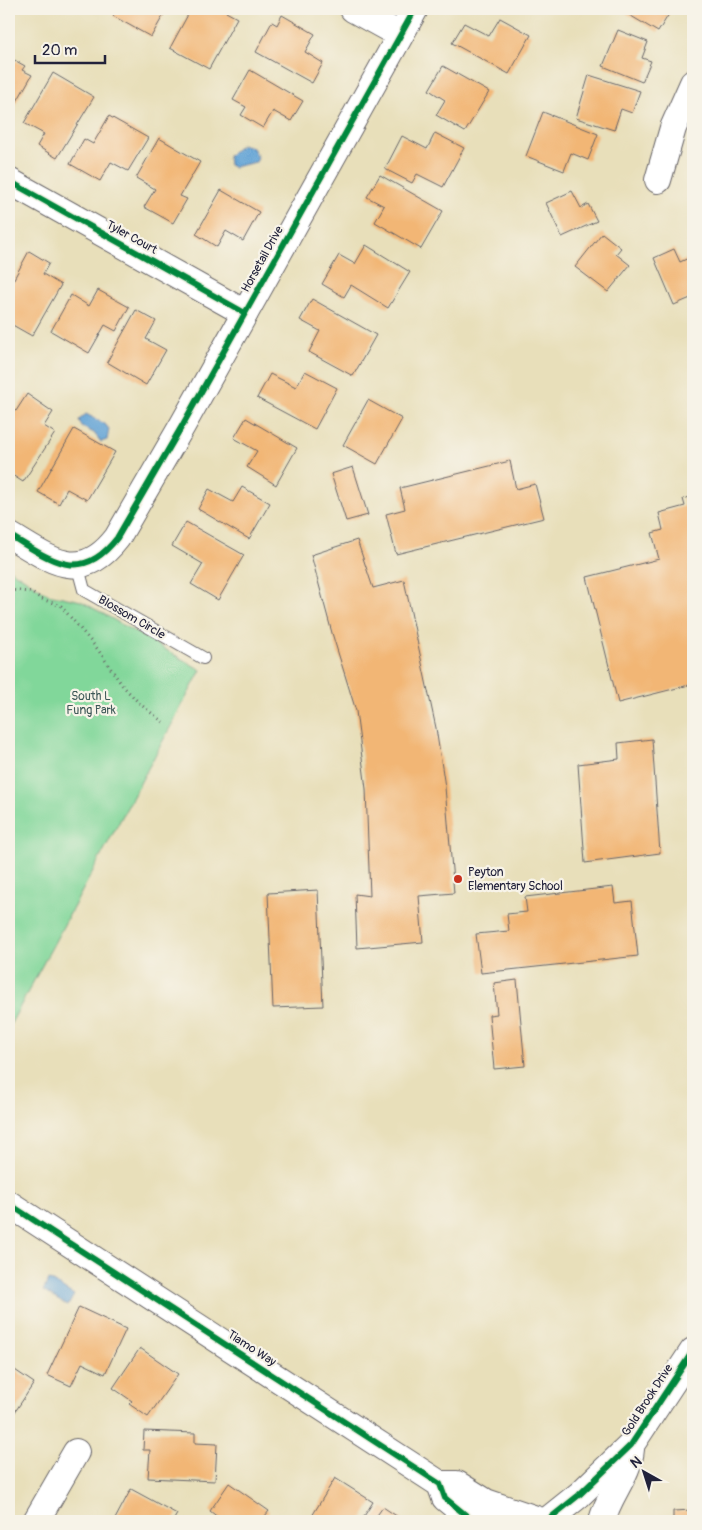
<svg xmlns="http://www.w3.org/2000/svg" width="702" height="1530" viewBox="0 0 702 1530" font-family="Pangolin,sans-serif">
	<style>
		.green { fill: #81d79a; stroke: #527c6a }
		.water { fill: #62a3d5; stroke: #426288 }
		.building { fill: #f2b674 }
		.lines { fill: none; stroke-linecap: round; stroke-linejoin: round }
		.lane-casing { stroke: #676467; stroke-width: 14 }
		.street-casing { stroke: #676467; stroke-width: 28 }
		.path { stroke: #676467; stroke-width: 3; stroke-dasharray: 1 4; stroke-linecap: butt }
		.lane { stroke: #fff; stroke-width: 12 }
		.street { stroke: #fff; stroke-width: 26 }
		.cycleway-casing { stroke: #f7f3e8; stroke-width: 9 }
		.cycleway { stroke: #00873e; stroke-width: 6 }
		.poi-dot { fill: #c8321e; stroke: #f7f3e8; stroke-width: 2 }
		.labels { text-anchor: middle; stroke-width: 4.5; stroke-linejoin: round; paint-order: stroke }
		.street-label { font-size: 12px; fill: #22223b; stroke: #f7f3e8 }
		.park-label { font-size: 12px; fill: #3e5858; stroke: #f7f3e8 }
		.poi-label { font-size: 12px; fill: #22223b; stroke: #f7f3e8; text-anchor: start }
	</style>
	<rect width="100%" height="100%" fill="#f7f3e8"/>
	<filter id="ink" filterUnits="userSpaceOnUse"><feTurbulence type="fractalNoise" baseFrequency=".02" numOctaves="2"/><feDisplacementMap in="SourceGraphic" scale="10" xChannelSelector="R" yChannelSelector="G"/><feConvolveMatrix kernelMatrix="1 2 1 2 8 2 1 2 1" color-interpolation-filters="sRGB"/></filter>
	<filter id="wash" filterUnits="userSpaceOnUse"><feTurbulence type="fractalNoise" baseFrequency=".0096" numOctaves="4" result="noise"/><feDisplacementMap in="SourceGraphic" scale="20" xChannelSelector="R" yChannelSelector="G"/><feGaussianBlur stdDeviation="1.12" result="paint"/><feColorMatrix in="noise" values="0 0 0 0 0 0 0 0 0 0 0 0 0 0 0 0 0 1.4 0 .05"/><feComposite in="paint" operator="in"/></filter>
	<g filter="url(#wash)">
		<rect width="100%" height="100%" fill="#e8dfba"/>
		<path class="green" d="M9 569 48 594 81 601 201 670 9 1027Z"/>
		<g class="water">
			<path d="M242 144 253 148 258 158 256 162 233 167 229 165 228 156Z"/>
			<path d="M86 414 105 424 109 429 107 440 101 442 94 433 82 427 79 420Z"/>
			<path d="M49 1280 74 1295 68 1306 43 1291Z"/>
		</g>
		<g id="blocks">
			<g class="building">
				<path d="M116 9H167L151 37 113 16Z"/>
				<path d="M191 9H228L226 12 237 18 209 69 170 48Z"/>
				<path d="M628 9H672L658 32 626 13Z"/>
				<path d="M282 15 315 34 305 52 323 63 312 83 256 52 272 22 277 25Z"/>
				<path d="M500 18 531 35 509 74 452 43 464 23 489 36Z"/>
				<path d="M618 30 648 42 642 58 651 61 642 82 603 66Z"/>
				<path d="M9 57 25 66 22 70 32 75 12 110 9 108Z"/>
				<path d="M443 66 489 92 465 132 436 115 445 100 429 90Z"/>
				<path d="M250 70 303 101 291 121 273 111 263 128 241 115 246 107 233 100Z"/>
				<path d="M53 73 94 97 57 158 37 146 44 134 24 123Z"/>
				<path d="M589 75 640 91 632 113 621 109 614 130 576 118Z"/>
				<path d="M543 112 598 134 588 160 571 153 564 171 526 156Z"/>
				<path d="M109 116 148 138 128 171 111 162 100 181 70 164 84 139 93 144Z"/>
				<path d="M435 133 464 148 443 187 417 174 412 183 385 169 402 136 427 149Z"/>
				<path d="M159 138 200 162 180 196 187 199 173 223 144 207 155 189 136 178Z"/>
				<path d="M380 175 443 211 421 249 375 222 384 206 367 197Z"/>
				<path d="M221 190 259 212 243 241 226 231 217 247 196 234Z"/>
				<path d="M572 191 581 208 588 204 597 221 562 237 546 203Z"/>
				<path d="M602 233 621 248 616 254 630 265 608 292 575 267Z"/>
				<path d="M366 245 410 272 388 308 351 285 344 297 322 284 339 255 355 264Z"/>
				<path d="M674 249 680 262 693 256V297L674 305 654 258Z"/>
				<path d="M29 251 49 263 43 274 61 285 32 336 9 323V288Z"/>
				<path d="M98 290 129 307 116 331 105 325 89 353 51 331 71 295 89 306Z"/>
				<path d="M312 299 376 335 353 376 309 352 320 331 300 320Z"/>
				<path d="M136 310 156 321 146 339 166 350 146 385 107 362Z"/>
				<path d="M305 371 337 388 315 429 257 398 270 374 296 387Z"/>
				<path d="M27 394 53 412 44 426 55 433 23 482 9 473V406L16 411Z"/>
				<path d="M368 400 402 419 377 464 343 445Z"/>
				<path d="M246 418 297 448 276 485 247 467 257 451 234 438Z"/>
				<path d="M74 429 115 452 87 500 67 489 59 504 38 492Z"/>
				<path d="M510 461 516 489 535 484 544 518 396 554 386 514 405 509 400 488Z"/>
				<path d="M353 467 368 515 346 521 331 474Z"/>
				<path d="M242 487 270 503 249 539 198 509 209 489 233 502Z"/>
				<path d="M693 496V684L618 703 587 577 659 559 652 533 663 530 659 513 685 506 683 499Z"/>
				<path d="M186 522 244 555 218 600 191 584 203 564 172 546Z"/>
				<path d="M357 540 373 588 404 580 436 728 445 787 454 893 419 896 423 942 357 948 355 894 370 896 366 789 356 711 332 633 311 555Z"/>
				<path d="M652 739 660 853 585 863 578 764 619 759 618 743Z"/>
				<path d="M613 887 615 903 632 901 638 956 481 973 476 934 509 931 507 914 527 912 525 897Z"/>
				<path d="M318 890 323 1006 273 1008 268 893Z"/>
				<path d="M517 980 525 1066 494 1069 489 1015 497 1014 494 983Z"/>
				<path d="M79 1307 126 1329 105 1374 82 1363 71 1386 47 1375Z"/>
				<path d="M140 1348 178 1374 148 1417 129 1404 132 1401 113 1388Z"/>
				<path d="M9 1366 34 1383 9 1421Z"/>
				<path d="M144 1431 195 1433V1443L217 1444 215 1481 148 1478 150 1450H143Z"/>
				<path d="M335 1478 373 1502 361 1521H309Z"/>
				<path d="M229 1483 269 1511 261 1521H216L219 1518 210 1511Z"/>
				<path d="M131 1489 177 1514 173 1521H114Z"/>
				<path d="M383 1507 404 1521H373Z"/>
				<path d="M693 1510V1521H673V1511Z"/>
			</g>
		</g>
	</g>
	<g filter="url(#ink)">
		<use href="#blocks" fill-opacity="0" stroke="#676467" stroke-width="1"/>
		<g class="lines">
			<defs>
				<path id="lane" d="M77 564 84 590 203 658"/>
				<g id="street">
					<path d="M353 9 400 35"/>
					<path d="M658 180 673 128 693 83"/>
					<path d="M9 181 245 313"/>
					<path d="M9 535C50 559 80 586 117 538L182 426 415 9"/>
					<path d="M9 1204 440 1484 445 1498 473 1521"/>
					<path d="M440 1484H457L486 1502 542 1521"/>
					<path d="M549 1519 579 1495 631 1445 693 1351"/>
					<path d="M36 1521 76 1452"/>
					<path d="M602 1521C608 1495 629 1475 631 1449"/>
				</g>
			</defs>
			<use href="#lane" class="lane-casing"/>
			<use href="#street" class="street-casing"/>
			<path class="path" d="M9 590 30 592 42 599 61 606 99 651 122 685 140 704 163 722"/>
			<use href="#lane" class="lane"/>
			<use href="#street" class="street"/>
			<defs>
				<g id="cycleway">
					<path d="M9 181 245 313"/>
					<path d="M9 535C50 559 80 586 117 538L182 426 415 9"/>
					<path d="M9 1204 440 1484 445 1498 473 1521"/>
					<path d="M549 1519 579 1495 631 1445 693 1351"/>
				</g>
			</defs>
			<use href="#cycleway" class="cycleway-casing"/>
			<use href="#cycleway" class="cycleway"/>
		</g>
	</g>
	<circle class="poi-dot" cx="458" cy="879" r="5"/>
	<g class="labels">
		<g class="street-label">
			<text transform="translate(132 237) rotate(29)" y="4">Tyler Court</text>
			<text transform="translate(262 259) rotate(-61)" y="4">Horsetail Drive</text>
			<text transform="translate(132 617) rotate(30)" y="4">Blossom Circle</text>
			<text transform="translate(252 1348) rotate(33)" y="4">Tiamo Way</text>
			<text transform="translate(647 1400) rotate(-57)" y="4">Gold Brook Drive</text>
		</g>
		<g class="park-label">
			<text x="91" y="700">South L<tspan x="91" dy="14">Fung Park</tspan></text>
		</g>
		<g class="poi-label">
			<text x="468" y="876">Peyton<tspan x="468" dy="14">Elementary School</tspan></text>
		</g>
	</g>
	<rect width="702" height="1530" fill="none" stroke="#f7f3e8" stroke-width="30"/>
	<g transform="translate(644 1472) rotate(321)" stroke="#f7f3e8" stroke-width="4" paint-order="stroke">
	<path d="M0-4L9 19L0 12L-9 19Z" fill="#22223b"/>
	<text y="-8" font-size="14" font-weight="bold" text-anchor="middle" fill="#22223b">N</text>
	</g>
	<path d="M35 55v8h70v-8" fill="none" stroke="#22223b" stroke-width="2.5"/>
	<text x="42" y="55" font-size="15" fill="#22223b" stroke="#f7f3e8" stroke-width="4" paint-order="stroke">20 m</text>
</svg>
